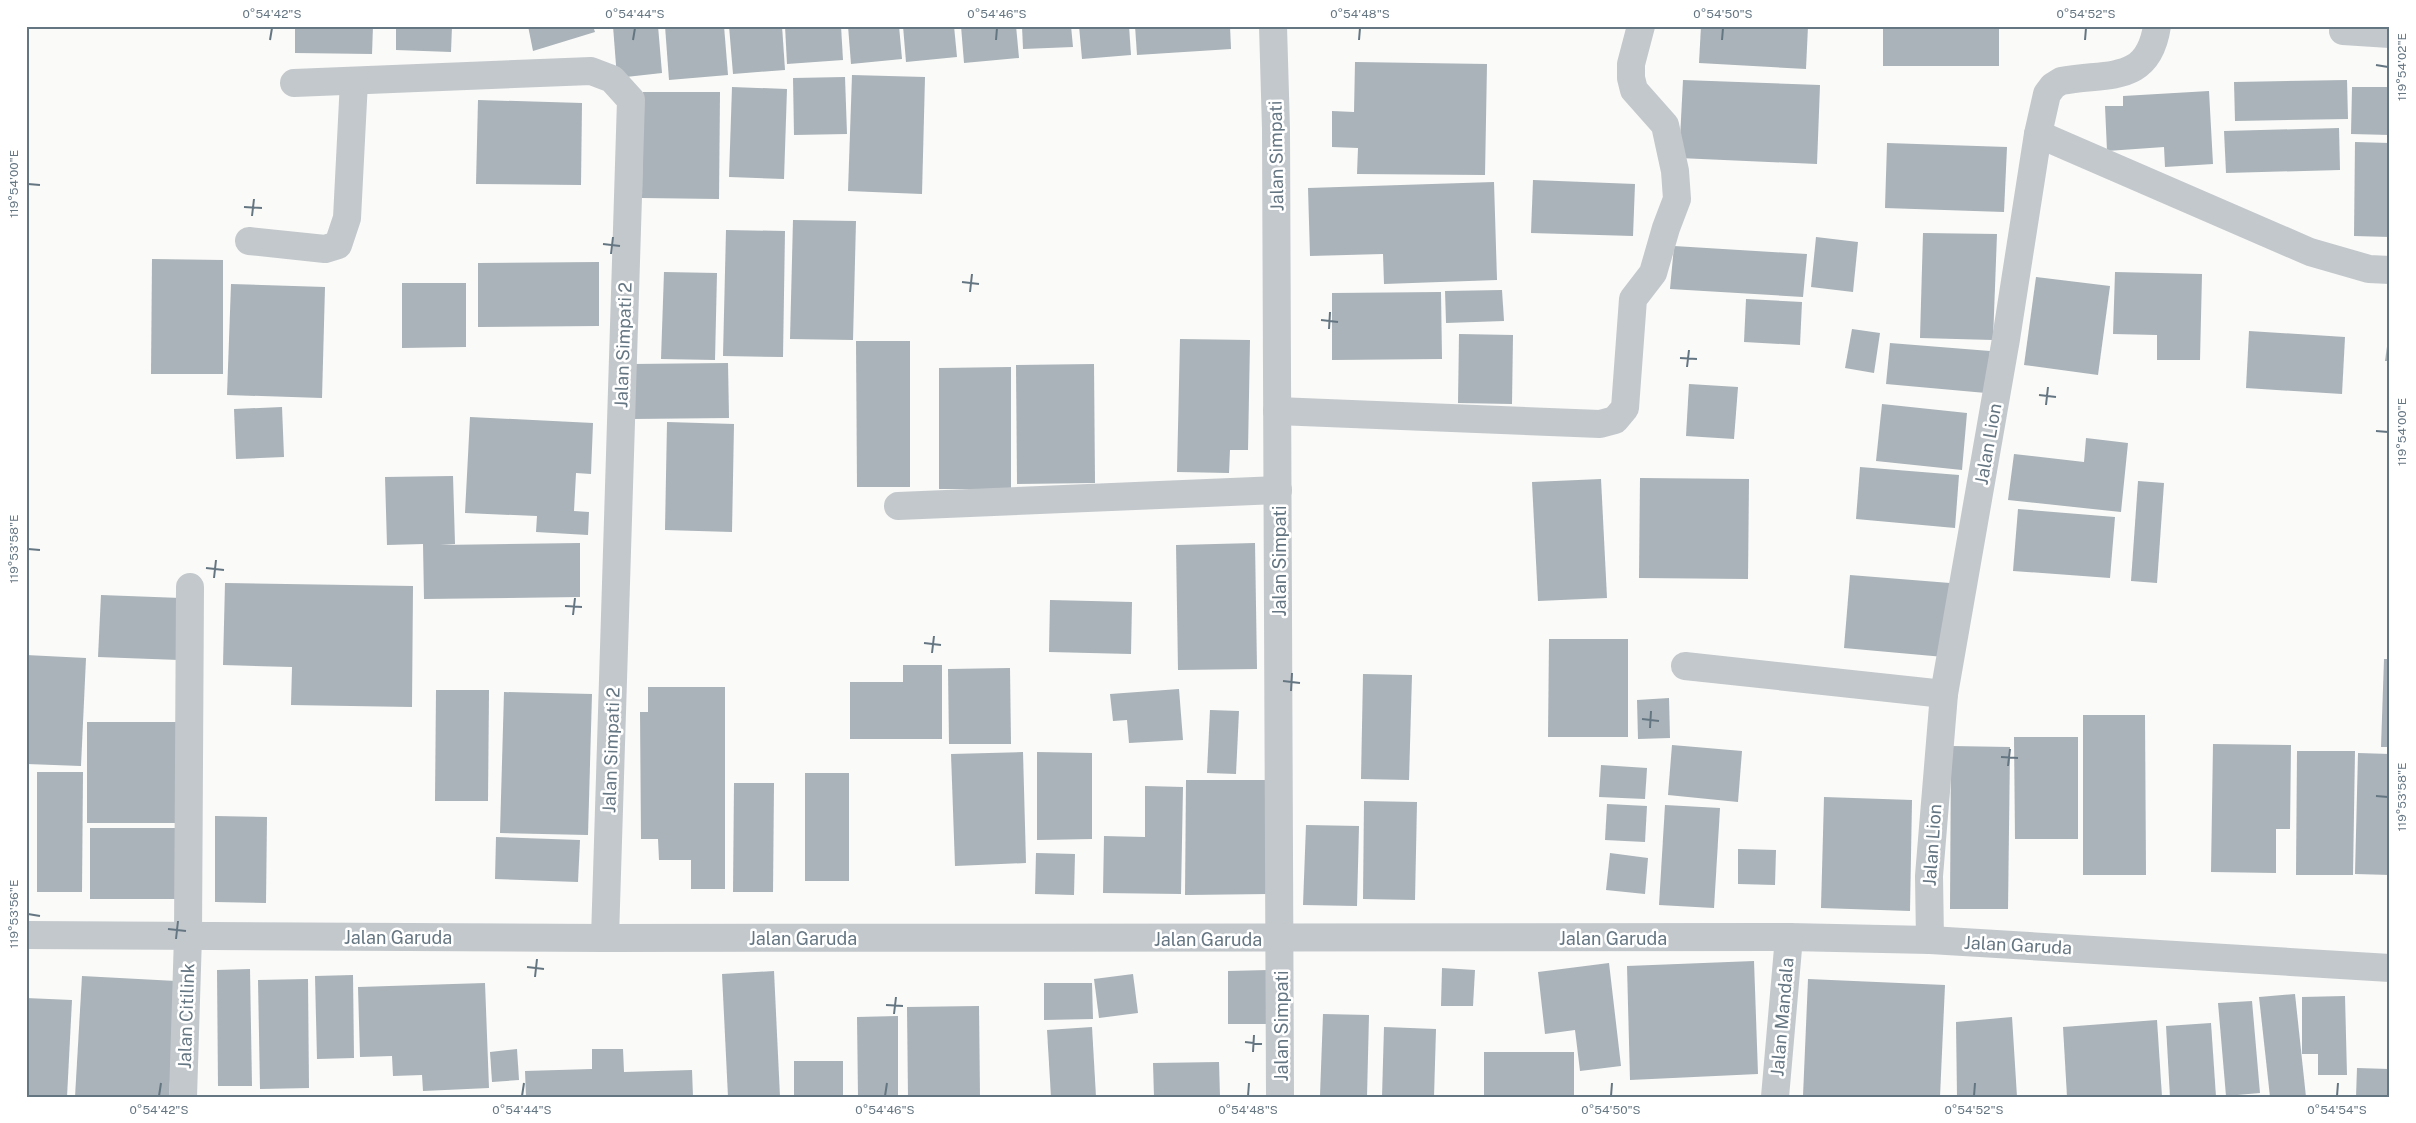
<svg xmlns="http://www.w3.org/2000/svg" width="2416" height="1123" font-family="'Public Sans',sans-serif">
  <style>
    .building { fill: #aab3b9 }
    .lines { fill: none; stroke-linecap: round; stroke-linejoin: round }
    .minor { stroke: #c3c8cc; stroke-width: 28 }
    .ticks { fill: none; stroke: #657683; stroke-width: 2 }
    .labels { text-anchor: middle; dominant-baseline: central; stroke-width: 5; stroke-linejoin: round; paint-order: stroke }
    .street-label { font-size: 18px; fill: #657683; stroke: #fff }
    .neatline { fill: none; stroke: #657683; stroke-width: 2 }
    .ticks-label { font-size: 12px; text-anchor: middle; fill: #657683 }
  </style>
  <rect width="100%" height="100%" fill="#fafaf8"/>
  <g class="building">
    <polygon points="295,26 373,26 372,54 295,53"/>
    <polygon points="396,26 452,26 451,52 396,50"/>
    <polygon points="528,26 593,26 595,32 533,51"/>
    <polygon points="613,26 658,26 662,73 617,78"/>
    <polygon points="665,26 724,26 728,75 669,80"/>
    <polygon points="729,26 782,26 785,70 733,74"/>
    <polygon points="785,26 841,26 843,60 787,64"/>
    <polygon points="848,26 899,26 902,59 851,64"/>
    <polygon points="903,26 954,26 957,57 906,62"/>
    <polygon points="961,26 1016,26 1019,58 964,63"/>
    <polygon points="1022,26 1071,26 1073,47 1023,49"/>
    <polygon points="1079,26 1129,26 1131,55 1082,59"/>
    <polygon points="1135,26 1230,26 1231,49 1137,55"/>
    <polygon points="1701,26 1808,26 1806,69 1699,63"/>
    <rect x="1883" y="26" width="116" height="40"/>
    <polygon points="1355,62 1487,64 1485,175 1357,174 1358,148 1332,147 1332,111 1354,112"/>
    <polygon points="852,75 925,77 922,194 848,191"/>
    <polygon points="845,77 847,134 794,135 793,78"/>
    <polygon points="1683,80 1820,85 1817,164 1679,158"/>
    <polygon points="2347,80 2348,119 2235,121 2234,82"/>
    <polygon points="732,87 787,89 784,179 729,177"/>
    <polygon points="2352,87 2390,87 2390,135 2351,134"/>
    <polygon points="2209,91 2213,164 2165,167 2164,147 2107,151 2105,106 2123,106 2123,96"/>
    <polygon points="643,92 720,92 719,199 642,198"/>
    <polygon points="478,100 582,103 581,185 476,184"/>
    <polygon points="2339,128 2340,170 2226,173 2224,131"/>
    <polygon points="2355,142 2390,143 2390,237 2354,236"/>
    <polygon points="1887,143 2007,147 2004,212 1885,208"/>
    <polygon points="1533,180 1635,184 1633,236 1531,233"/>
    <polygon points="1494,182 1497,280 1384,284 1383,254 1310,256 1308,188"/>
    <polygon points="793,220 856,221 853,340 790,339"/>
    <polygon points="726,230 785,231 783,357 723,356"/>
    <polygon points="1923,233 1997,234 1993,340 1920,338"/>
    <polygon points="1816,237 1858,242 1853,292 1811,287"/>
    <polygon points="1674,246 1807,254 1803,297 1670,289"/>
    <polygon points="152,259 223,260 223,374 151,374"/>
    <polygon points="599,262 599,326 478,327 478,263"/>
    <polygon points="664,272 717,273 715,360 661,359"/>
    <polygon points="2115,272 2202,274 2200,360 2157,360 2157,335 2113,334"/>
    <polygon points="2036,277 2110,286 2098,375 2024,365"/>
    <polygon points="402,283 466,283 466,347 402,348"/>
    <polygon points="231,284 325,287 322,398 227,395"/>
    <polygon points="1502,290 1504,321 1446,323 1445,291"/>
    <polygon points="1441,292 1442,359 1332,360 1332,293"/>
    <polygon points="1746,299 1802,302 1800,345 1744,342"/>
    <polygon points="1852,329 1880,333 1874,373 1845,368"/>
    <polygon points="2249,331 2345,337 2342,394 2246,388"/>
    <polygon points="2389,332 2390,332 2390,361 2385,361"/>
    <polygon points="1459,334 1513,335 1512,404 1458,403"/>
    <polygon points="1180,339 1250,340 1248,450 1230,450 1229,473 1177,472"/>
    <polygon points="856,341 910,341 910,487 857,487"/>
    <polygon points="1890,343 1990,351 1986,393 1886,384"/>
    <polygon points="728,363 729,418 632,419 632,364"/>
    <polygon points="1094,364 1095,483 1017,484 1016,365"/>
    <polygon points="1011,367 1011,489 939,489 939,368"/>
    <polygon points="1689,384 1738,387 1734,439 1686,436"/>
    <polygon points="1882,404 1967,413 1962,470 1876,461"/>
    <polygon points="282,407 284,457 236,459 234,409"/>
    <polygon points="470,417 593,423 591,474 576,473 574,511 589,512 588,535 536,532 537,516 465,513"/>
    <polygon points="667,422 734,424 732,532 665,530"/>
    <polygon points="2086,438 2128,443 2121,512 2008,500 2014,454 2084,462"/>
    <polygon points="1860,467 1959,475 1955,528 1856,519"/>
    <polygon points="453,476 455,544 440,545 580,543 580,597 424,599 423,544 387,545 385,477"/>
    <polygon points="1640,478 1749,479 1748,579 1639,578"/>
    <polygon points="1601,479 1607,598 1538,601 1532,482"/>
    <polygon points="2138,481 2164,483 2157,583 2131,581"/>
    <polygon points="2018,509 2115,517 2110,578 2013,571"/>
    <polygon points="1255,543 1257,669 1178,670 1176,545"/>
    <polygon points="1850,575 1950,583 1944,657 1844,648"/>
    <polygon points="225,583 413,586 412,707 291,705 292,667 223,665"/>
    <polygon points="101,595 181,598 179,660 98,657"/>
    <polygon points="1050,600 1132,602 1131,654 1049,652"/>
    <polygon points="1549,639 1628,639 1628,737 1548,737"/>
    <polygon points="26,655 86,658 81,766 27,764"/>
    <polygon points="2384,659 2390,659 2390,747 2381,747"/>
    <polygon points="903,665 942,665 942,739 850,739 850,682 903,682"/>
    <polygon points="1010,668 1011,744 949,744 948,669"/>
    <polygon points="1363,674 1412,675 1409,780 1361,779"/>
    <polygon points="648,687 725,687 725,889 691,889 691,860 659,860 658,839 641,839 640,712 648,712"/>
    <polygon points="1179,689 1183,740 1129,743 1127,720 1113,721 1110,694"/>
    <polygon points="436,690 489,690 488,801 435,801"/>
    <polygon points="504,692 592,694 588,835 500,833"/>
    <polygon points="1669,698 1670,738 1638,739 1637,700"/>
    <polygon points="1210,710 1239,711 1236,774 1207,773"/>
    <polygon points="2083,715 2145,715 2146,875 2083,875"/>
    <polygon points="87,722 181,722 180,823 87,823"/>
    <polygon points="2014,737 2078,737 2078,839 2015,839"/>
    <polygon points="2213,744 2291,745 2290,829 2276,829 2276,873 2211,872"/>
    <polygon points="1672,745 1742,751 1738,802 1668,795"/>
    <polygon points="1951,746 2010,747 2008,909 1950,909"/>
    <polygon points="2297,751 2355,751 2353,875 2296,875"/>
    <polygon points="1023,752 1026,863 955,866 951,754"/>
    <polygon points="1037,752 1092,753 1092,839 1037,840"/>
    <polygon points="2358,753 2390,754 2390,875 2355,874"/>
    <polygon points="1601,765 1647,768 1645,799 1599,797"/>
    <polygon points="37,772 83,772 82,892 37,892"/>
    <rect x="805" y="773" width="44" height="108"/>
    <polygon points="1186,780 1269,780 1269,894 1185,895"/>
    <polygon points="734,783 774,783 773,892 733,892"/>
    <polygon points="1145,786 1183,787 1181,894 1103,893 1104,836 1145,837"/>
    <polygon points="1824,797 1912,800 1910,911 1821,908"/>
    <polygon points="1364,801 1417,802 1415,900 1363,899"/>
    <polygon points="1607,804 1647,806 1645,842 1605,840"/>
    <polygon points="1665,805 1720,808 1714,908 1659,905"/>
    <polygon points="215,816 267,817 266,903 215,902"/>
    <polygon points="1306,825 1359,826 1357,906 1303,905"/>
    <rect x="90" y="828" width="90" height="71"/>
    <polygon points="496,837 580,840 578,882 495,879"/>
    <polygon points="1738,849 1776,850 1775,885 1738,884"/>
    <polygon points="1036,853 1075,854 1074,895 1035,894"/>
    <polygon points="1610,853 1648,858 1645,894 1606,890"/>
    <polygon points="1754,961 1758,1074 1630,1080 1627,966"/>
    <polygon points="1609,963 1621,1066 1580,1071 1575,1030 1545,1034 1538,972"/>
    <polygon points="1442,968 1475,970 1473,1006 1441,1006"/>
    <polygon points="250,969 252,1086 218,1086 217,970"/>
    <polygon points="1268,970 1268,1024 1228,1024 1228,971"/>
    <polygon points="774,971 780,1097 728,1097 722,974"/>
    <polygon points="1133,974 1138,1013 1099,1018 1094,979"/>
    <polygon points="353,975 354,1058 317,1059 315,976"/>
    <polygon points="82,976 176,981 169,1097 75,1097"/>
    <polygon points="308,979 309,1088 260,1089 258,980"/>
    <polygon points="1808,979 1945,985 1940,1097 1803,1096"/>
    <polygon points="485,983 489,1088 423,1091 422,1075 393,1076 392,1056 360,1057 358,987"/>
    <polygon points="1044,983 1092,983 1093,1019 1044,1020"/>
    <polygon points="2295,994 2306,1097 2270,1097 2259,997"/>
    <polygon points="2345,996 2347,1075 2318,1075 2318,1054 2302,1054 2302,997"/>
    <polygon points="26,998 72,1000 67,1097 26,1096"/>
    <polygon points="2252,1001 2260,1093 2226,1096 2218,1003"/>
    <polygon points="979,1006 980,1097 908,1097 907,1007"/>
    <polygon points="1323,1014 1369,1015 1367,1097 1320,1096"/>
    <polygon points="898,1016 898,1097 858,1097 857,1017"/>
    <polygon points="2012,1017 2017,1097 1957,1097 1956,1022"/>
    <polygon points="2157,1020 2162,1097 2067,1097 2063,1027"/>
    <polygon points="2211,1023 2216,1097 2170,1097 2166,1026"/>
    <polygon points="1092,1027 1096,1097 1051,1097 1047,1030"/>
    <polygon points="1384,1027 1436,1029 1434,1097 1382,1097"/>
    <polygon points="517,1049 519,1080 492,1082 490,1052"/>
    <polygon points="592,1049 623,1049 624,1072 692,1070 693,1097 526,1097 525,1071 592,1069"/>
    <rect x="1484" y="1052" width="90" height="45"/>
    <rect x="794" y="1061" width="49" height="36"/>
    <polygon points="1219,1062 1220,1097 1154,1097 1153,1063"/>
    <polygon points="2357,1068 2389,1069 2388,1097 2356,1097"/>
  </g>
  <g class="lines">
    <g class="minor">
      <polyline points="1273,26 1276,129 1280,1097"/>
      <polyline points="2343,31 2390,34"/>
      <polyline points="294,83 591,71 612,79 631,100 605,938"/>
      <polyline points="2038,134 2310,252 2369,269 2390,270"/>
      <polyline points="249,241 325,249 338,245 347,218 354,81"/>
      <polyline points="1277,411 1600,424 1615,420 1625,408 1633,299 1653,273 1666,228 1677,199 1675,171 1665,125 1634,90 1631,78 1631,64 1641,26"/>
      <polyline points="898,506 1278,490"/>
      <polyline points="1685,666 1944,694"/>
      <polyline points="26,935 605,938 1789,937 1930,940 2390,968"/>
      <path d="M1930,940L1929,876L1944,694L2006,339L2038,134L2047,94L2053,86L2061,81C2108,72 2148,85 2157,26"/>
      <polyline points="183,1097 188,936 190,587"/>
      <polyline points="1775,1097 1789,937"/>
    </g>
  </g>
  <path class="ticks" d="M270,40L272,28M633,40L635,28M996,40L997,28M1359,40L1360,28M1722,40L1723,28M2085,40L2086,28M2376,65L2388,67M28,184L40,185M244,207L262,208M252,216L254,199M603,244L620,246M611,254L613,237M962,282L979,284M970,292L972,274M1321,320L1338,322M1329,329L1330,312M1680,358L1697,359M1687,367L1689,350M2039,395L2056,397M2046,405L2048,387M2376,431L2388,432M28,549L40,550M206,568L224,570M214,578L216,560M565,606L582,607M573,615L575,598M924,643L941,645M932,653L934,636M1283,681L1300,683M1291,691L1292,673M1642,719L1659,721M1650,728L1651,711M2001,757L2018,758M2008,766L2010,749M2376,796L2388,797M28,914L40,916M168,929L186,931M176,939L178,921M527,967L544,969M535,977L537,959M886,1005L903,1006M894,1014L896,997M1245,1042L1262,1044M1253,1052L1254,1035M159,1096L161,1083M522,1096L524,1083M885,1096L887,1083M1248,1096L1249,1083M1611,1096L1612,1083M1974,1096L1975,1083M2337,1096L2338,1083"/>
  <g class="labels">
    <g class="street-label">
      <text transform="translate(1276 156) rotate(-91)">Jalan Simpati</text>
      <text transform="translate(623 345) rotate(-88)">Jalan Simpati 2</text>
      <text transform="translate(1988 444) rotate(-80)">Jalan Lion</text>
      <text transform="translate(1279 561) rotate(-90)">Jalan Simpati</text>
      <text transform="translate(611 750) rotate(-88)">Jalan Simpati 2</text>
      <text transform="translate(1932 845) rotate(-86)">Jalan Lion</text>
      <text x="398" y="937">Jalan Garuda</text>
      <text x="803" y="938">Jalan Garuda</text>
      <text x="1613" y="938">Jalan Garuda</text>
      <text x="1208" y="939">Jalan Garuda</text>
      <text transform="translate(2018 945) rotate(3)">Jalan Garuda</text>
      <text transform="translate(186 1016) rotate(-88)">Jalan Citilink</text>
      <text transform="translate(1782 1017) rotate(-85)">Jalan Mandala</text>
      <text transform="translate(1281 1026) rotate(-90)">Jalan Simpati</text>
    </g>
  </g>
  <rect width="2416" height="1123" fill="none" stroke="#ffffff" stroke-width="55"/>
  <rect x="28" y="28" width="2360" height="1068" class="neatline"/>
  <g class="ticks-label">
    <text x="272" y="18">0°54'42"S</text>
    <text x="635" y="18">0°54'44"S</text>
    <text x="997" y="18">0°54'46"S</text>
    <text x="1360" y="18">0°54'48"S</text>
    <text x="1723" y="18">0°54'50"S</text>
    <text x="2086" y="18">0°54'52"S</text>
    <text transform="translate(2402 67) rotate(-90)" y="4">119°54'02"E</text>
    <text transform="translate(14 184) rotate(-90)" y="4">119°54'00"E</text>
    <text transform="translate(2402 432) rotate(-90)" y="4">119°54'00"E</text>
    <text transform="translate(14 549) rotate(-90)" y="4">119°53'58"E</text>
    <text transform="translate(2402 797) rotate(-90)" y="4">119°53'58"E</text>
    <text transform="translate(14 914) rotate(-90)" y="4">119°53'56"E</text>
    <text x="159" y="1114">0°54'42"S</text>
    <text x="522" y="1114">0°54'44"S</text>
    <text x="885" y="1114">0°54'46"S</text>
    <text x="1248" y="1114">0°54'48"S</text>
    <text x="1611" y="1114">0°54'50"S</text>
    <text x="1974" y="1114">0°54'52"S</text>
    <text x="2337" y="1114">0°54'54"S</text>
  </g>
</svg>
